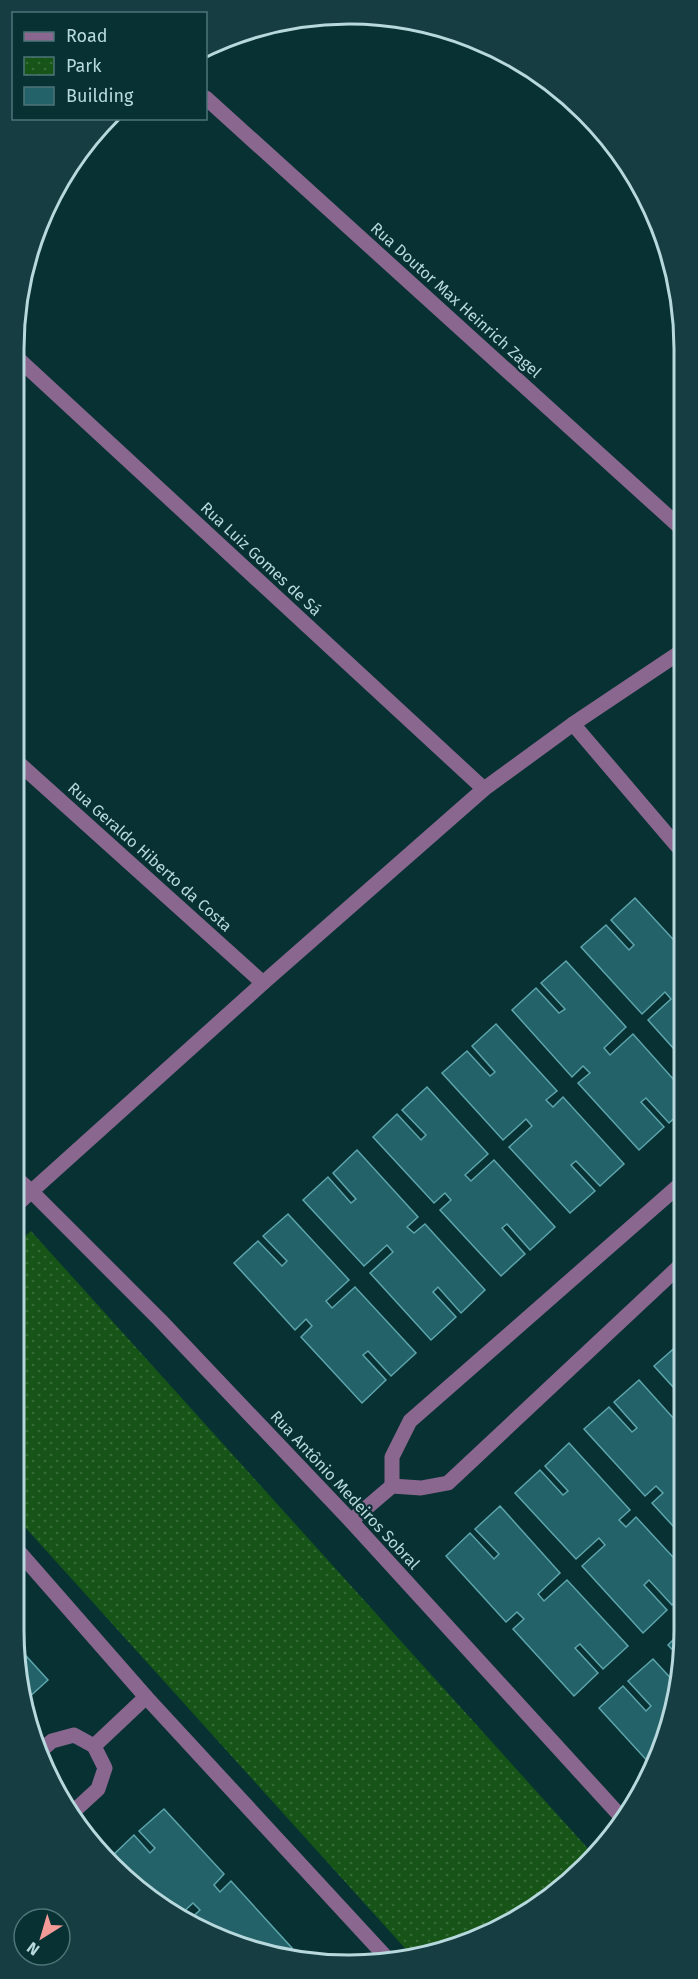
<svg xmlns="http://www.w3.org/2000/svg" width="698" height="1979" font-family="'Fira Sans',sans-serif">
  <style>
    .park { fill: url(#park-dots) }
    .building { fill: #236268; stroke: #5da5ac; stroke-width: 1.5 }
    .lines { fill: none; stroke-linecap: round; stroke-linejoin: round }
    .minor { stroke: #8a678e; stroke-width: 15 }
    .labels { text-anchor: middle; dominant-baseline: central; stroke-width: 4.5; stroke-linejoin: round; paint-order: stroke }
    .street-label { font-size: 16px; fill: #b7d9dd; stroke: #083134 }
    .rim { fill: none; stroke: #b7d9dd; stroke-width: 3 }
  </style>
  <defs>
    <pattern id="park-dots" width="8" height="8" patternUnits="userSpaceOnUse" patternTransform="scale(1.5)"><rect width="8" height="8" fill="#165417"/><path d="M2 2h.1M6 6h.1" fill="none" stroke="#366c38" stroke-width="1.8" stroke-linecap="round"/></pattern>
  </defs>
  <rect width="100%" height="100%" fill="#083134"/>
  <polygon class="park" points="31,1231 592,1853 536,1909 436,1954 412,1956 14,1515 14,1246"/>
  <g class="building">
    <polygon points="635,898 683,950 683,1059 648,1020 671,999 665,992 642,1014 581,947 606,925 629,950 634,945 611,920"/>
    <polygon points="566,961 626,1027 604,1048 610,1055 633,1034 683,1090 683,1110 669,1123 646,1098 641,1102 664,1127 639,1150 578,1083 590,1073 583,1066 572,1077 512,1010 536,988 559,1013 565,1009 541,983"/>
    <polygon points="496,1024 557,1091 546,1100 553,1107 563,1097 624,1164 600,1186 576,1161 571,1165 595,1191 570,1213 509,1147 532,1126 526,1119 503,1140 442,1073 467,1051 490,1076 495,1072 472,1046"/>
    <polygon points="427,1087 488,1154 465,1175 471,1181 494,1160 555,1227 530,1250 507,1224 502,1228 525,1254 501,1276 440,1210 451,1200 445,1193 434,1203 373,1137 397,1114 421,1140 426,1135 402,1110"/>
    <polygon points="357,1150 418,1217 407,1227 414,1233 425,1224 485,1290 461,1313 438,1287 433,1292 456,1317 431,1340 370,1273 393,1252 387,1245 364,1266 303,1200 328,1177 351,1203 356,1199 333,1173"/>
    <polygon points="288,1214 349,1280 326,1301 332,1308 355,1287 416,1353 391,1376 368,1351 363,1355 386,1380 362,1403 301,1337 312,1326 306,1319 295,1330 234,1263 258,1241 282,1266 287,1261 263,1236"/>
    <polygon points="679,1344 684,1349 684,1399 654,1366"/>
    <polygon points="639,1380 684,1430 684,1461 677,1467 683,1474 684,1473 684,1538 652,1503 663,1493 656,1486 645,1496 584,1429 609,1407 632,1432 637,1428 614,1402"/>
    <polygon points="569,1443 630,1510 619,1520 626,1527 636,1517 684,1569 684,1594 672,1605 649,1580 644,1585 667,1610 643,1633 582,1566 605,1545 599,1538 576,1559 515,1493 540,1470 563,1495 568,1491 545,1466"/>
    <polygon points="500,1506 560,1573 538,1594 544,1601 567,1580 628,1646 603,1669 580,1644 575,1648 598,1673 574,1696 513,1629 524,1619 517,1612 506,1622 446,1556 470,1533 494,1559 499,1554 475,1529"/>
    <polygon points="684,1629 684,1630 681,1659 668,1645"/>
    <polygon points="17,1646 48,1680 27,1699"/>
    <polygon points="653,1659 677,1685 673,1717 651,1765 599,1708 623,1686 646,1711 651,1706 628,1681"/>
    <polygon points="164,1809 224,1874 214,1885 220,1892 231,1881 292,1948 283,1956 200,1931 188,1921 200,1910 193,1903 180,1915 121,1870 110,1858 134,1835 150,1853 155,1848 139,1831"/>
  </g>
  <g class="lines">
    <g class="minor">
      <polyline points="206,98 682,529"/>
      <polyline points="13,354 484,789"/>
      <polyline points="573,724 683,853"/>
      <polyline points="13,758 263,983"/>
      <polyline points="13,1175 32,1192 160,1320 351,1521 624,1820"/>
      <polyline points="13,1208 263,983 484,789 573,724 682,651"/>
      <polyline points="392,1486 392,1457 410,1421 684,1181"/>
      <polyline points="351,1521 392,1486 421,1488 448,1483 684,1262"/>
      <polyline points="13,1545 146,1697 386,1957"/>
      <polyline points="94,1746 146,1697"/>
      <polyline points="38,1753 52,1741 74,1735 94,1746 105,1768 98,1789 73,1812"/>
    </g>
  </g>
  <g class="labels">
    <g class="street-label">
      <text transform="translate(456 300) rotate(42)">Rua Doutor Max Heinrich Zagel</text>
      <text transform="translate(261 559) rotate(43)">Rua Luiz Gomes de Sá</text>
      <text transform="translate(150 857) rotate(42)">Rua Geraldo Hiberto da Costa</text>
      <text transform="translate(345 1490) rotate(47)">Rua Antônio Medeiros Sobral</text>
    </g>
  </g>
  <path d="M0 0H698V1979H0ZM349 24H349A325 325 0 0 1 674 349V1630A325 325 0 0 1 349 1955H349A325 325 0 0 1 24 1630V349A325 325 0 0 1 349 24Z" fill="#163e42" fill-rule="evenodd"/>
  <path class="rim" d="M349 24H349A325 325 0 0 1 674 349V1630A325 325 0 0 1 349 1955H349A325 325 0 0 1 24 1630V349A325 325 0 0 1 349 24Z"/>
  <rect x="12" y="12" width="195" height="108" fill="#083134" stroke="#4e7478" stroke-width="1.5"/>
  <rect x="24" y="32" width="30" height="9" fill="#8a678e" stroke="#4e7478" stroke-width="1.5"/>
  <text x="66" y="42" font-size="18" fill="#b7d9dd">Road</text>
  <rect x="24" y="57" width="30" height="18" fill="url(#park-dots)" stroke="#4e7478" stroke-width="1.5"/>
  <text x="66" y="72" font-size="18" fill="#b7d9dd">Park</text>
  <rect x="24" y="87" width="30" height="18" fill="#236268" stroke="#4e7478" stroke-width="1.5"/>
  <text x="66" y="102" font-size="18" fill="#b7d9dd">Building</text>
  <g transform="translate(42 1937) rotate(217)"><circle r="28" fill="#083134" stroke="#4e7478" stroke-width="1.5"/>
  <path d="M0-4.5L10 22L0 15L-10 22Z" fill="#f59b97"/>
  <text y="-9" font-size="16" font-weight="bold" text-anchor="middle" fill="#b7d9dd">N</text>
  </g>
</svg>
